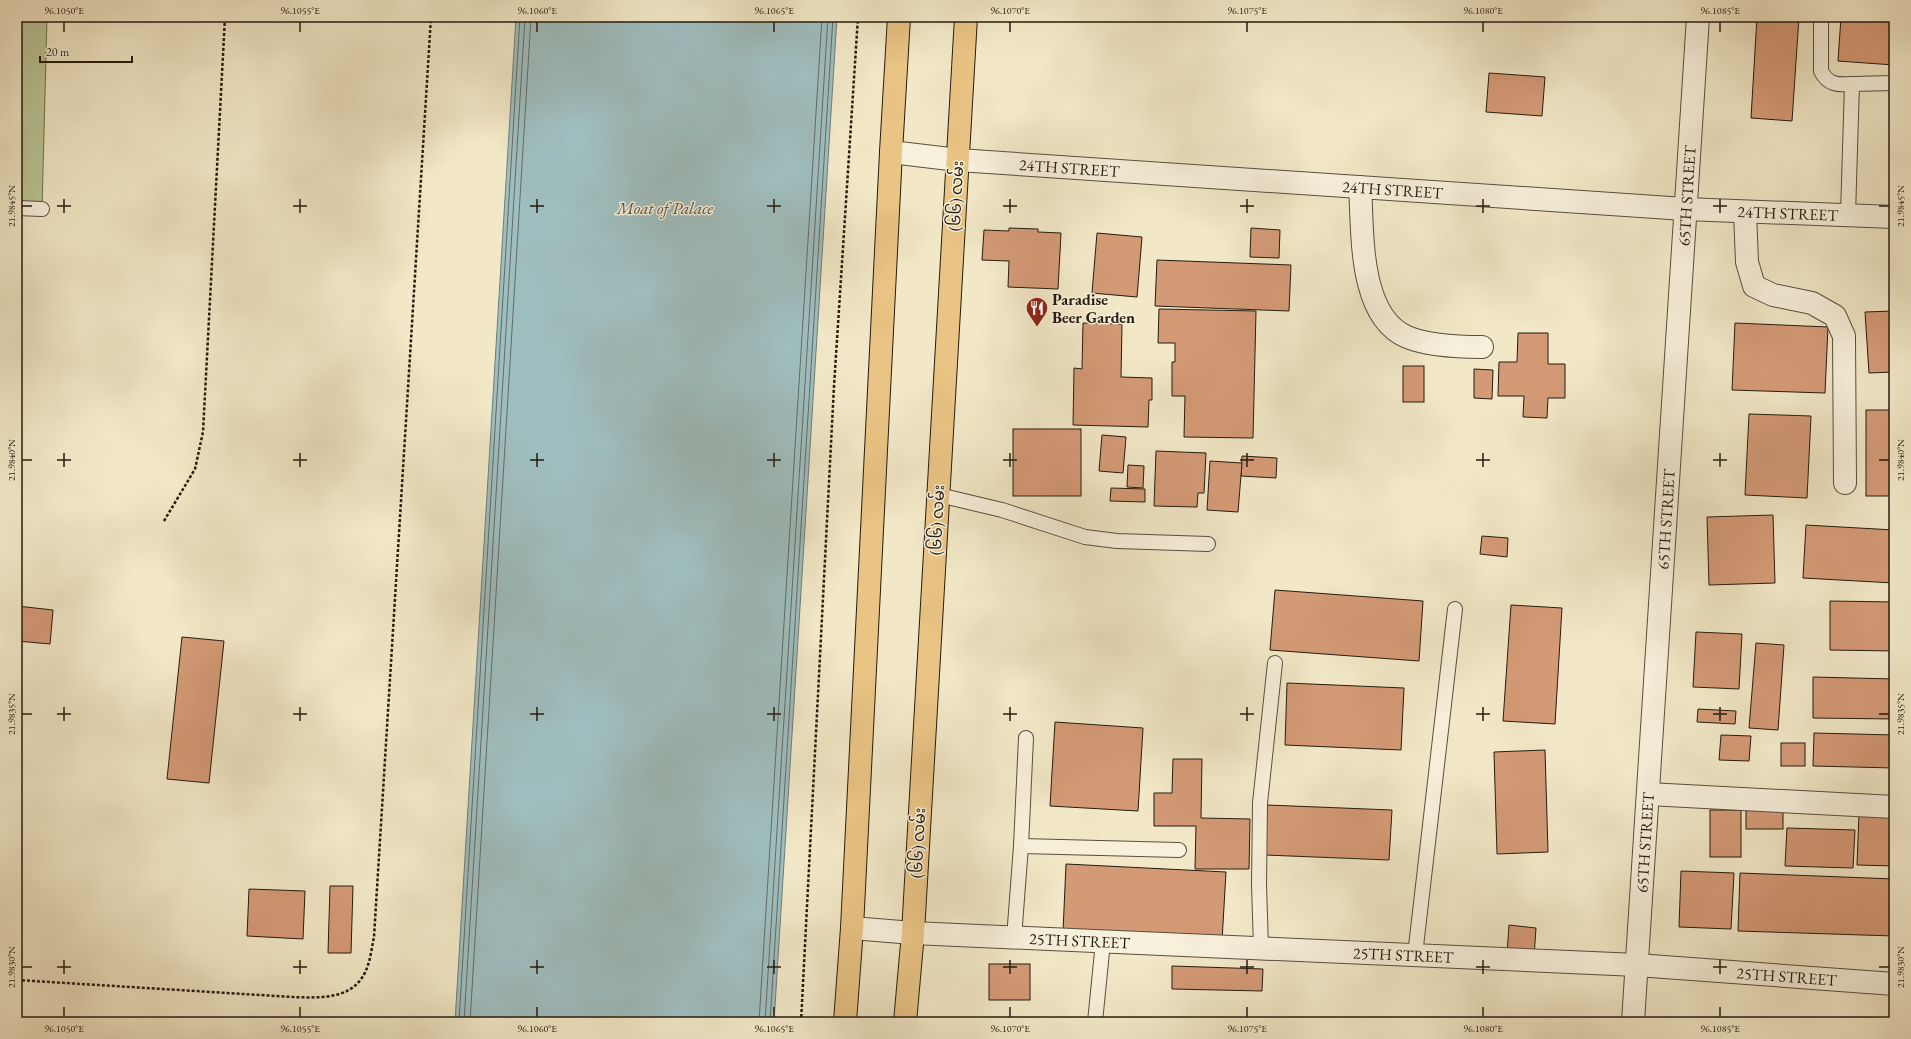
<svg xmlns="http://www.w3.org/2000/svg" width="1911" height="1039" font-family="'EB Garamond','Noto Sans Myanmar',serif">
  <style>
    .green { fill: #bac696; stroke: #6f7053 }
    .water { fill: #9fbebf; stroke: #6e7d79 }
    .lines { fill: none; stroke-linecap: round; stroke-linejoin: round }
    .shore { stroke: #626c68; stroke-width: 1 }
    .building { fill: #d49a76; stroke: #241b10 }
    .lane-casing { stroke: #584e3e; stroke-width: 16 }
    .street-casing { stroke: #584e3e; stroke-width: 24 }
    .primary-casing { stroke: #241b10; stroke-width: 24 }
    .path { stroke: #241b10; stroke-width: 2.5; stroke-dasharray: 3 2; stroke-linecap: butt }
    .lane { stroke: #f7f0db; stroke-width: 14 }
    .street { stroke: #f7f0db; stroke-width: 22 }
    .primary { stroke: #e9c484; stroke-width: 22 }
    .ticks { fill: none; stroke: #241b10; stroke-width: 1.5 }
    .labels { text-anchor: middle; dominant-baseline: central; stroke-width: 3; stroke-linejoin: round; paint-order: stroke }
    .street-label { font-size: 16px; fill: #241b10; stroke: #f7f0db }
    .poi-label { font-size: 16px; font-weight: bold; fill: #241b10; stroke: #f7f0db; text-anchor: start }
    .water-label { font-size: 17px; font-style: italic; fill: #4f544d; stroke: #f7f0db }
    .neatline { fill: none; stroke: #241b10; stroke-width: 1.5 }
    .ticks-label { font-size: 10px; text-anchor: middle; fill: #241b10 }
  </style>
  <rect width="100%" height="100%" fill="#f2e8c7"/>
  <filter id="stains"><feTurbulence type="fractalNoise" baseFrequency=".005" numOctaves="4"/><feColorMatrix values="0 0 0 0 .2 0 0 0 0 .09 0 0 0 0 .02 0 0 0 .5 -.17"/></filter>
  <radialGradient id="worn" r=".72"><stop offset=".6" stop-color="#630" stop-opacity="0"/><stop offset="1" stop-color="#630" stop-opacity=".3"/></radialGradient>
  <polygon class="green" points="17,17 47,17 42,209 17,208"/>
  <polygon class="water" points="516,17 837,17 774,1022 455,1022"/>
  <g class="lines">
    <g class="shore">
      <polyline points="459,1022 520,17"/>
      <polyline points="464,1022 525,17"/>
      <polyline points="470,1022 531,17"/>
      <polyline points="759,1022 822,17"/>
      <polyline points="765,1022 828,17"/>
      <polyline points="770,1022 833,17"/>
    </g>
  </g>
  <g class="building">
    <polygon points="1501,17 1554,17 1554,21"/>
    <polygon points="1757,17 1799,17 1792,121 1751,118"/>
    <polygon points="1841,17 1894,17 1894,65 1838,61"/>
    <polygon points="1489,73 1545,77 1542,116 1486,112"/>
    <polygon points="1009,228 1038,229 1038,232 1061,233 1058,289 1008,287 1009,261 982,260 984,230 1009,231"/>
    <polygon points="1251,228 1280,230 1279,258 1250,257"/>
    <polygon points="1097,233 1142,237 1137,297 1092,293"/>
    <polygon points="1157,260 1291,265 1289,311 1155,306"/>
    <polygon points="1159,309 1256,311 1253,438 1184,437 1185,396 1172,396 1172,362 1175,362 1175,343 1158,343"/>
    <polygon points="1894,311 1894,372 1869,373 1865,312"/>
    <polygon points="1083,323 1122,324 1121,377 1152,378 1152,400 1149,400 1148,427 1073,425 1074,368 1082,369"/>
    <polygon points="1735,323 1828,327 1825,393 1732,390"/>
    <polygon points="1518,333 1548,333 1548,364 1565,364 1565,398 1548,398 1547,418 1523,417 1524,396 1498,396 1499,362 1517,362"/>
    <rect x="1403" y="366" width="21" height="36"/>
    <polygon points="1474,369 1493,370 1492,399 1474,398"/>
    <rect x="1866" y="410" width="28" height="86"/>
    <polygon points="1749,414 1811,416 1807,498 1745,495"/>
    <rect x="1013" y="429" width="68" height="67"/>
    <polygon points="1102,435 1126,437 1123,473 1099,471"/>
    <polygon points="1156,451 1206,453 1204,493 1198,493 1197,507 1154,506"/>
    <polygon points="1242,456 1277,458 1276,478 1241,476"/>
    <polygon points="1210,461 1242,463 1238,512 1207,510"/>
    <polygon points="1128,465 1144,466 1143,488 1127,487"/>
    <polygon points="1111,488 1145,489 1145,502 1110,501"/>
    <polygon points="1773,515 1775,583 1709,585 1707,517"/>
    <polygon points="1806,525 1894,530 1894,583 1803,578"/>
    <polygon points="1482,536 1508,538 1507,557 1480,554"/>
    <polygon points="1275,590 1423,601 1419,661 1270,650"/>
    <polygon points="1830,601 1894,602 1894,651 1830,650"/>
    <polygon points="1511,605 1562,608 1555,724 1503,721"/>
    <polygon points="17,606 53,610 50,644 17,641"/>
    <polygon points="1696,632 1742,634 1739,689 1693,687"/>
    <polygon points="182,637 224,641 209,783 167,779"/>
    <polygon points="1756,643 1784,645 1778,730 1749,728"/>
    <polygon points="1813,677 1894,679 1894,719 1813,718"/>
    <polygon points="1287,683 1404,688 1401,750 1285,745"/>
    <polygon points="1698,709 1736,711 1735,724 1697,722"/>
    <polygon points="1055,722 1143,728 1138,811 1050,806"/>
    <polygon points="1814,733 1894,735 1894,768 1813,766"/>
    <polygon points="1721,735 1751,736 1749,761 1719,760"/>
    <rect x="1781" y="743" width="24" height="23"/>
    <polygon points="1545,750 1548,852 1497,854 1494,752"/>
    <polygon points="1173,759 1202,759 1201,818 1250,819 1249,869 1195,869 1196,826 1154,826 1154,793 1172,793"/>
    <polygon points="1267,805 1392,810 1389,860 1265,855"/>
    <rect x="1710" y="810" width="31" height="47"/>
    <rect x="1746" y="810" width="37" height="19"/>
    <polygon points="1859,813 1894,815 1894,866 1857,865"/>
    <polygon points="1787,828 1855,830 1853,868 1785,866"/>
    <polygon points="1066,864 1226,872 1222,941 1063,932"/>
    <polygon points="1681,871 1734,873 1731,929 1679,927"/>
    <polygon points="1740,873 1894,879 1894,936 1738,931"/>
    <polygon points="330,886 353,886 351,953 328,953"/>
    <polygon points="249,889 305,891 303,939 247,936"/>
    <polygon points="1509,925 1536,928 1534,957 1507,955"/>
    <rect x="989" y="964" width="41" height="36"/>
    <polygon points="1172,966 1263,969 1262,991 1172,989"/>
  </g>
  <g class="lines">
    <g class="lane-casing">
      <g id="lane">
        <path d="M1821,17V71C1828,85 1838,85 1852,84"/>
        <polyline points="17,208 42,209"/>
        <polyline points="1848,215 1852,84 1894,83"/>
        <polyline points="939,495 1002,510 1085,537 1117,541 1208,544"/>
        <polyline points="1021,846 1179,850"/>
        <polyline points="1014,938 1021,846 1026,738"/>
        <polyline points="1261,948 1259,885 1260,803 1275,663"/>
        <polyline points="1415,955 1455,609"/>
        <polyline points="1095,1022 1103,942"/>
      </g>
    </g>
    <g class="street-casing">
      <g id="street">
        <path id="s1" d="M891,152L958,160L1685,209L1894,217"/>
        <path d="M1360,187C1363,231 1358,316 1407,337C1429,346 1458,347 1482,347"/>
        <polyline points="1745,212 1747,262 1754,286 1773,295 1812,303 1835,316 1844,336 1845,483"/>
        <polyline points="1648,794 1894,807"/>
        <path id="s2" d="M852,928L913,933L1637,965L1894,984"/>
        <path id="s3" d="M1633,1022L1698,17"/>
      </g>
    </g>
    <g class="primary-casing">
      <g id="primary">
        <polyline points="845,1022 852,928 891,152 899,17"/>
        <polyline points="905,1022 913,933 966,17"/>
      </g>
    </g>
    <g class="path">
      <polyline points="164,521 195,469 203,432 225,17"/>
      <path d="M17,980L292,997C323,998 357,1000 368,965C371,956 372,946 374,937L431,17"/>
      <polyline points="801,1022 834,386 858,17"/>
    </g>
    <use href="#lane" class="lane"/>
    <use href="#street" class="street"/>
    <use href="#primary" class="primary"/>
  </g>
  <path class="ticks" d="M64,22V32M300,22V32M537,22V32M774,22V32M1010,22V32M1247,22V32M1483,22V32M1720,22V32M64,199V213M300,199V213M537,199V213M774,199V213M1010,199V213M1247,199V213M1483,199V213M1720,199V213M22,206H32M57,206H71M293,206H307M530,206H544M767,206H781M1003,206H1017M1240,206H1254M1476,206H1490M1713,206H1727M1879,206H1889M64,453V467M300,453V467M537,453V467M774,453V467M1010,453V467M1247,453V467M1483,453V467M1720,453V467M22,460H32M57,460H71M293,460H307M530,460H544M767,460H781M1003,460H1017M1240,460H1254M1476,460H1490M1713,460H1727M1879,460H1889M64,707V721M300,707V721M537,707V721M774,707V721M1010,707V721M1247,707V721M1483,707V721M1720,707V721M22,714H32M57,714H71M293,714H307M530,714H544M767,714H781M1003,714H1017M1240,714H1254M1476,714H1490M1713,714H1727M1879,714H1889M64,960V974M300,960V974M537,960V974M774,960V974M1010,960V974M1247,960V974M1483,960V974M1720,960V974M22,967H32M57,967H71M293,967H307M530,967H544M767,967H781M1003,967H1017M1240,967H1254M1476,967H1490M1713,967H1727M1879,967H1889M64,1007V1017M300,1007V1017M537,1007V1017M774,1007V1017M1010,1007V1017M1247,1007V1017M1483,1007V1017M1720,1007V1017"/>
  <defs>
    <g id="restaurant-pin" transform="scale(1.15)"><path d="M0 17L-7.5 6A9.5 9.5 0 1 1 7.5 6Z" fill="#8f2418" stroke="#f7f0db"/><path d="M-5-6h1v4h1v-4h1v4h1v-4h1v5L-1.5 .5V6h-2V.5L-5-1ZM5-6V6H3V1.5H1.5Q1.5-4 5-6Z" fill="#fff"/></g>
  </defs>
  <g fill-rule="evenodd">
    <use href="#restaurant-pin" x="1037" y="308"/>
  </g>
  <g class="labels">
    <g class="street-label">
      <text stroke="none"><textPath href="#s1" startOffset="179">24TH STREET</textPath></text>
      <text stroke="none"><textPath href="#s1" startOffset="503">24TH STREET</textPath></text>
      <text transform="translate(956 196) rotate(-87)">(၆၆) လမ်း</text>
      <text stroke="none"><textPath href="#s3" startOffset="828">65TH STREET</textPath></text>
      <text stroke="none"><textPath href="#s1" startOffset="899">24TH STREET</textPath></text>
      <text stroke="none"><textPath href="#s3" startOffset="504">65TH STREET</textPath></text>
      <text transform="translate(937 520) rotate(-87)">(၆၆) လမ်း</text>
      <text transform="translate(918 843) rotate(-87)">(၆၆) လမ်း</text>
      <text stroke="none"><textPath href="#s3" startOffset="180">65TH STREET</textPath></text>
      <text stroke="none"><textPath href="#s2" startOffset="228">25TH STREET</textPath></text>
      <text stroke="none"><textPath href="#s2" startOffset="552">25TH STREET</textPath></text>
      <text stroke="none"><textPath href="#s2" startOffset="936">25TH STREET</textPath></text>
    </g>
    <g class="poi-label">
      <text x="1052" y="299">Paradise<tspan x="1052" dy="18">Beer Garden</tspan></text>
    </g>
    <g class="water-label">
      <text x="665" y="208">Moat of Palace</text>
    </g>
  </g>
  <rect width="1911" height="1039" fill="none" stroke="#f2e8c7" stroke-width="44"/>
  <path d="M40 56v6h92v-6" fill="none" stroke="#241b10" stroke-width="2"/>
  <text x="46" y="56" font-size="12" fill="#241b10" stroke="#f7f0db" stroke-width="3" paint-order="stroke">20 m</text>
  <rect x="22" y="22" width="1867" height="995" class="neatline"/>
  <g class="ticks-label">
    <text x="64" y="14">96.1050°E</text>
    <text x="300" y="14">96.1055°E</text>
    <text x="537" y="14">96.1060°E</text>
    <text x="774" y="14">96.1065°E</text>
    <text x="1010" y="14">96.1070°E</text>
    <text x="1247" y="14">96.1075°E</text>
    <text x="1483" y="14">96.1080°E</text>
    <text x="1720" y="14">96.1085°E</text>
    <text transform="translate(11 206) rotate(-90)" y="4">21.9845°N</text>
    <text transform="translate(1900 206) rotate(-90)" y="4">21.9845°N</text>
    <text transform="translate(11 460) rotate(-90)" y="4">21.9840°N</text>
    <text transform="translate(1900 460) rotate(-90)" y="4">21.9840°N</text>
    <text transform="translate(11 714) rotate(-90)" y="4">21.9835°N</text>
    <text transform="translate(1900 714) rotate(-90)" y="4">21.9835°N</text>
    <text transform="translate(11 967) rotate(-90)" y="4">21.9830°N</text>
    <text transform="translate(1900 967) rotate(-90)" y="4">21.9830°N</text>
    <text x="64" y="1032">96.1050°E</text>
    <text x="300" y="1032">96.1055°E</text>
    <text x="537" y="1032">96.1060°E</text>
    <text x="774" y="1032">96.1065°E</text>
    <text x="1010" y="1032">96.1070°E</text>
    <text x="1247" y="1032">96.1075°E</text>
    <text x="1483" y="1032">96.1080°E</text>
    <text x="1720" y="1032">96.1085°E</text>
  </g>
  <rect width="100%" height="100%" filter="url(#stains)"/>
  <rect width="100%" height="100%" fill="url(#worn)"/>
</svg>
